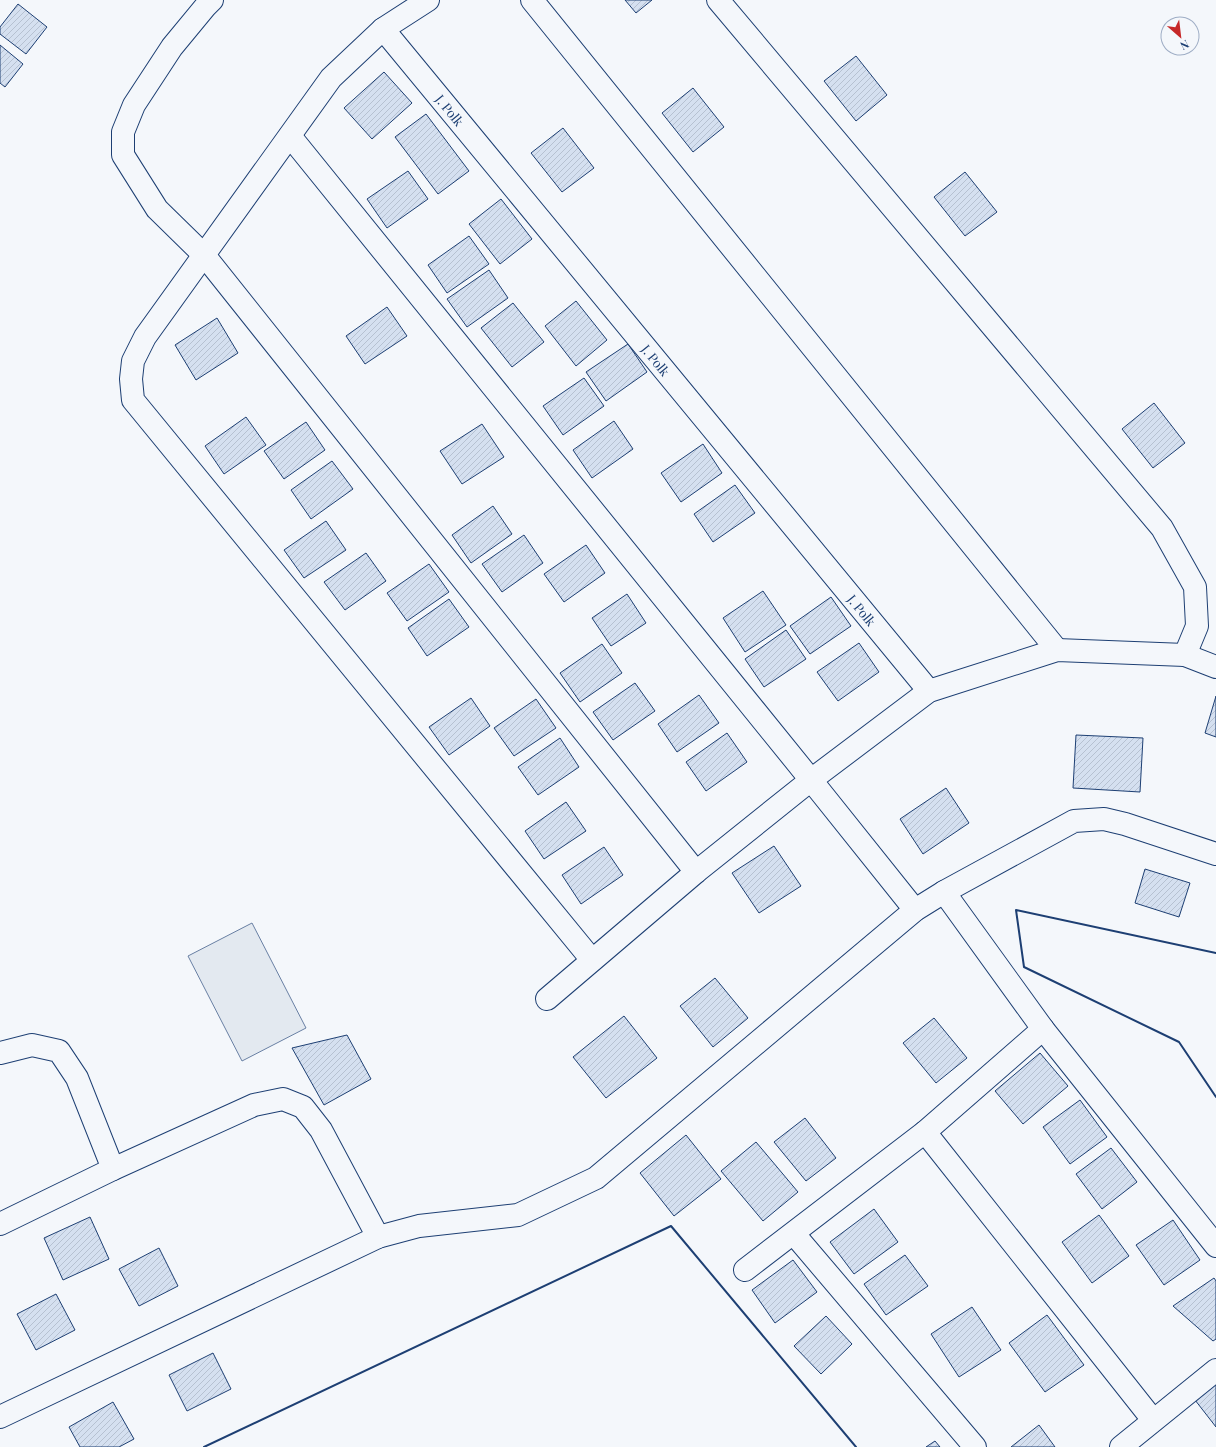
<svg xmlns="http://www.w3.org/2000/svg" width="1216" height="1447" font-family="'Playfair Display',serif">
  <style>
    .garden { fill: #e3e9f0; stroke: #687fa3 }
    .building { fill: url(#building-hatch); stroke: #1d3f73 }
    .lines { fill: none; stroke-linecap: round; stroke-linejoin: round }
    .minor-casing { stroke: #1d3f73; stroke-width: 24 }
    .minor { stroke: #f4f7fb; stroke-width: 22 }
    .wall { stroke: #1d3f73; stroke-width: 2 }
    .labels { text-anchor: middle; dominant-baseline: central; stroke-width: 3; stroke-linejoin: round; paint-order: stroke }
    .street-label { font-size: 13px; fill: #1d3f73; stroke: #f4f7fb }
  </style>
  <defs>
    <pattern id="building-hatch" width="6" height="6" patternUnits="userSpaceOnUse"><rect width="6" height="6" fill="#d5e0f0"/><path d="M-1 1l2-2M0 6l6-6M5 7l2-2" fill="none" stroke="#b6c1d1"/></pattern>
  </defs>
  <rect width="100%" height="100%" fill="#f4f7fb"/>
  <polygon class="garden" points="252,923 306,1028 242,1061 188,956"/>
  <g class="building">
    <polygon points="625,0 652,0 636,13"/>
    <polygon points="18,4 47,27 26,54 0,34 0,27"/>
    <polygon points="0,45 23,64 5,87 0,83"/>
    <polygon points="856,56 887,95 856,121 824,81"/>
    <polygon points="384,72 412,103 372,139 344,108"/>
    <polygon points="693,88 724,127 693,152 662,113"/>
    <polygon points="426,114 469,171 438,194 395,137"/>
    <polygon points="563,128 594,168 562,192 531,153"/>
    <polygon points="408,171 428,199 387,228 367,199"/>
    <polygon points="965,172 997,212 965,236 934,197"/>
    <polygon points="501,199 532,239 500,264 469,224"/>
    <polygon points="469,236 489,264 447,293 428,265"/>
    <polygon points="489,270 508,298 467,327 447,299"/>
    <polygon points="576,301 607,340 576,366 545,326"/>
    <polygon points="513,303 544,342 512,367 481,328"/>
    <polygon points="387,307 407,336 365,364 346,336"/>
    <polygon points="217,318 238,353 196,380 175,345"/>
    <polygon points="628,344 647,372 606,401 586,372"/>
    <polygon points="584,378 604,406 563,435 543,406"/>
    <polygon points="1154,403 1185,443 1153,468 1122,429"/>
    <polygon points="246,417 266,445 224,474 205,446"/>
    <polygon points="614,421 633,449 592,478 573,450"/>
    <polygon points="306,422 325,450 284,479 264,451"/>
    <polygon points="482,424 504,457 462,484 440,451"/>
    <polygon points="703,444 722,473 681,502 661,473"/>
    <polygon points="332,461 353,489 311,519 291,490"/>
    <polygon points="735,485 755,513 713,542 694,514"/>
    <polygon points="493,506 512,534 471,563 452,535"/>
    <polygon points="326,521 346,550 304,578 284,550"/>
    <polygon points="524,535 543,563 502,592 482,564"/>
    <polygon points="586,545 605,573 564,602 544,574"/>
    <polygon points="366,553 386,581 345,610 324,582"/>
    <polygon points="429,564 449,592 407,621 387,593"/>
    <polygon points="763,591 786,625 745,652 723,618"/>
    <polygon points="627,594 646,623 611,646 592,618"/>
    <polygon points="831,597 851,626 810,654 790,626"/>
    <polygon points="449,599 469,627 427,656 408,628"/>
    <polygon points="786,630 806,659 764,687 745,659"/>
    <polygon points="859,643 879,672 838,701 817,672"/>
    <polygon points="602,644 622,673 580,702 560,673"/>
    <polygon points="635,683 655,711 613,740 593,712"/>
    <polygon points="699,695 719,723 677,752 658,724"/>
    <polygon points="1216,696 1216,737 1205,733"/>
    <polygon points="471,698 490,726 449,755 429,727"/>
    <polygon points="536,699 556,728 514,756 494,728"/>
    <polygon points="727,733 747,762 706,791 686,762"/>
    <polygon points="1076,735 1143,738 1140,792 1073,788"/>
    <polygon points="560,738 579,767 538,795 518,767"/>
    <polygon points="946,788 969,823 923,854 900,819"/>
    <polygon points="566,802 586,831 544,859 525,831"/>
    <polygon points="774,846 801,886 759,913 732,873"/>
    <polygon points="604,847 623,875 581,904 562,875"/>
    <polygon points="1145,869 1190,883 1179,917 1135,903"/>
    <polygon points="715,978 748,1018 713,1047 680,1006"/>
    <polygon points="624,1016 657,1058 606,1098 573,1057"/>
    <polygon points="934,1018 967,1058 936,1083 903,1043"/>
    <polygon points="347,1035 371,1079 324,1105 292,1048"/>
    <polygon points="1040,1053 1068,1086 1023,1124 995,1091"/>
    <polygon points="1080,1100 1107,1137 1070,1164 1043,1127"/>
    <polygon points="805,1118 836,1158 806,1181 774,1142"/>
    <polygon points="686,1135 721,1179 674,1216 640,1173"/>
    <polygon points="756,1142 798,1192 763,1221 721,1171"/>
    <polygon points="1111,1148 1137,1182 1102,1209 1076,1174"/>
    <polygon points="874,1209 898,1242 854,1274 830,1242"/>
    <polygon points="1099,1215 1129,1256 1092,1283 1062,1242"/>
    <polygon points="90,1217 109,1259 63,1280 44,1238"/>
    <polygon points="1173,1220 1200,1260 1164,1285 1136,1245"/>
    <polygon points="159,1248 178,1286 139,1306 119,1269"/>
    <polygon points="905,1255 928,1286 886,1315 864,1284"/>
    <polygon points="793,1260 817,1292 775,1323 752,1290"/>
    <polygon points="1214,1278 1216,1281 1216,1339 1213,1341 1173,1306"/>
    <polygon points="56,1294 75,1330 36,1350 17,1314"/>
    <polygon points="972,1307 1001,1350 959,1377 931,1334"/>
    <polygon points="1047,1315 1084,1365 1045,1392 1009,1343"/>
    <polygon points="826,1316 852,1344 821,1374 794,1346"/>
    <polygon points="213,1353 231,1389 187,1411 169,1375"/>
    <polygon points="1216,1383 1216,1427 1195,1400"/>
    <polygon points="113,1402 134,1439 119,1447 80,1447 69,1427"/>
    <polygon points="1039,1425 1055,1447 1011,1447"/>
    <polygon points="935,1441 940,1447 926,1447"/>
  </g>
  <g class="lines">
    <g class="minor-casing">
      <g id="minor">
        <polyline points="212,0 205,7 172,47 134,105 123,132 123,155 157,209 204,255 696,872"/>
        <polyline points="428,0 383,29 331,78 145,337 133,361 131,379 133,400 592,960"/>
        <polyline points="532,0 1057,650"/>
        <polyline points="718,0 1162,528 1195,587 1197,626 1185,655"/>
        <polyline points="383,29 929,691"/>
        <polyline points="290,136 811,780 915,910"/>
        <polyline points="944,892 1043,1029 1216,1246"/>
        <polyline points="547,999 696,872 811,780 929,691 1057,650 1185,655 1216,667"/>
        <polyline points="0,1053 32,1045 59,1051 77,1078 113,1169"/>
        <polyline points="925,1132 1153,1420"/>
        <polyline points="0,1224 113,1169 254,1105 283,1099 303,1107 321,1130 378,1237"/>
        <polyline points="794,1234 975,1447"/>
        <polyline points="745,1270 925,1132 1043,1029"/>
        <polyline points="0,1417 378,1237 419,1226 518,1215 596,1178 915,910 944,892 1074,821 1104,819 1125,824 1216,854"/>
        <polyline points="1121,1447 1216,1370"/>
      </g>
    </g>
    <use href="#minor" class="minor"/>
    <g class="wall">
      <polyline points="1216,953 1016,910 1024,967 1179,1042 1216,1097"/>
      <polyline points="204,1447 671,1226 856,1447"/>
    </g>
  </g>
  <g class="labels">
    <g class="street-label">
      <text transform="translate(450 110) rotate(51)">J. Polk</text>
      <text transform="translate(656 360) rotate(51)">J. Polk</text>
      <text transform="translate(862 610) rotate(51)">J. Polk</text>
    </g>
  </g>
  <g transform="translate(1180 36) rotate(152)"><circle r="19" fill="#f4f7fb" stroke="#9eadc5"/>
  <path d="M0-3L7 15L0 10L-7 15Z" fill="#c62828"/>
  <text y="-6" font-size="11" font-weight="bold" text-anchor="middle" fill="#1d3f73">N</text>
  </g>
</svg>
